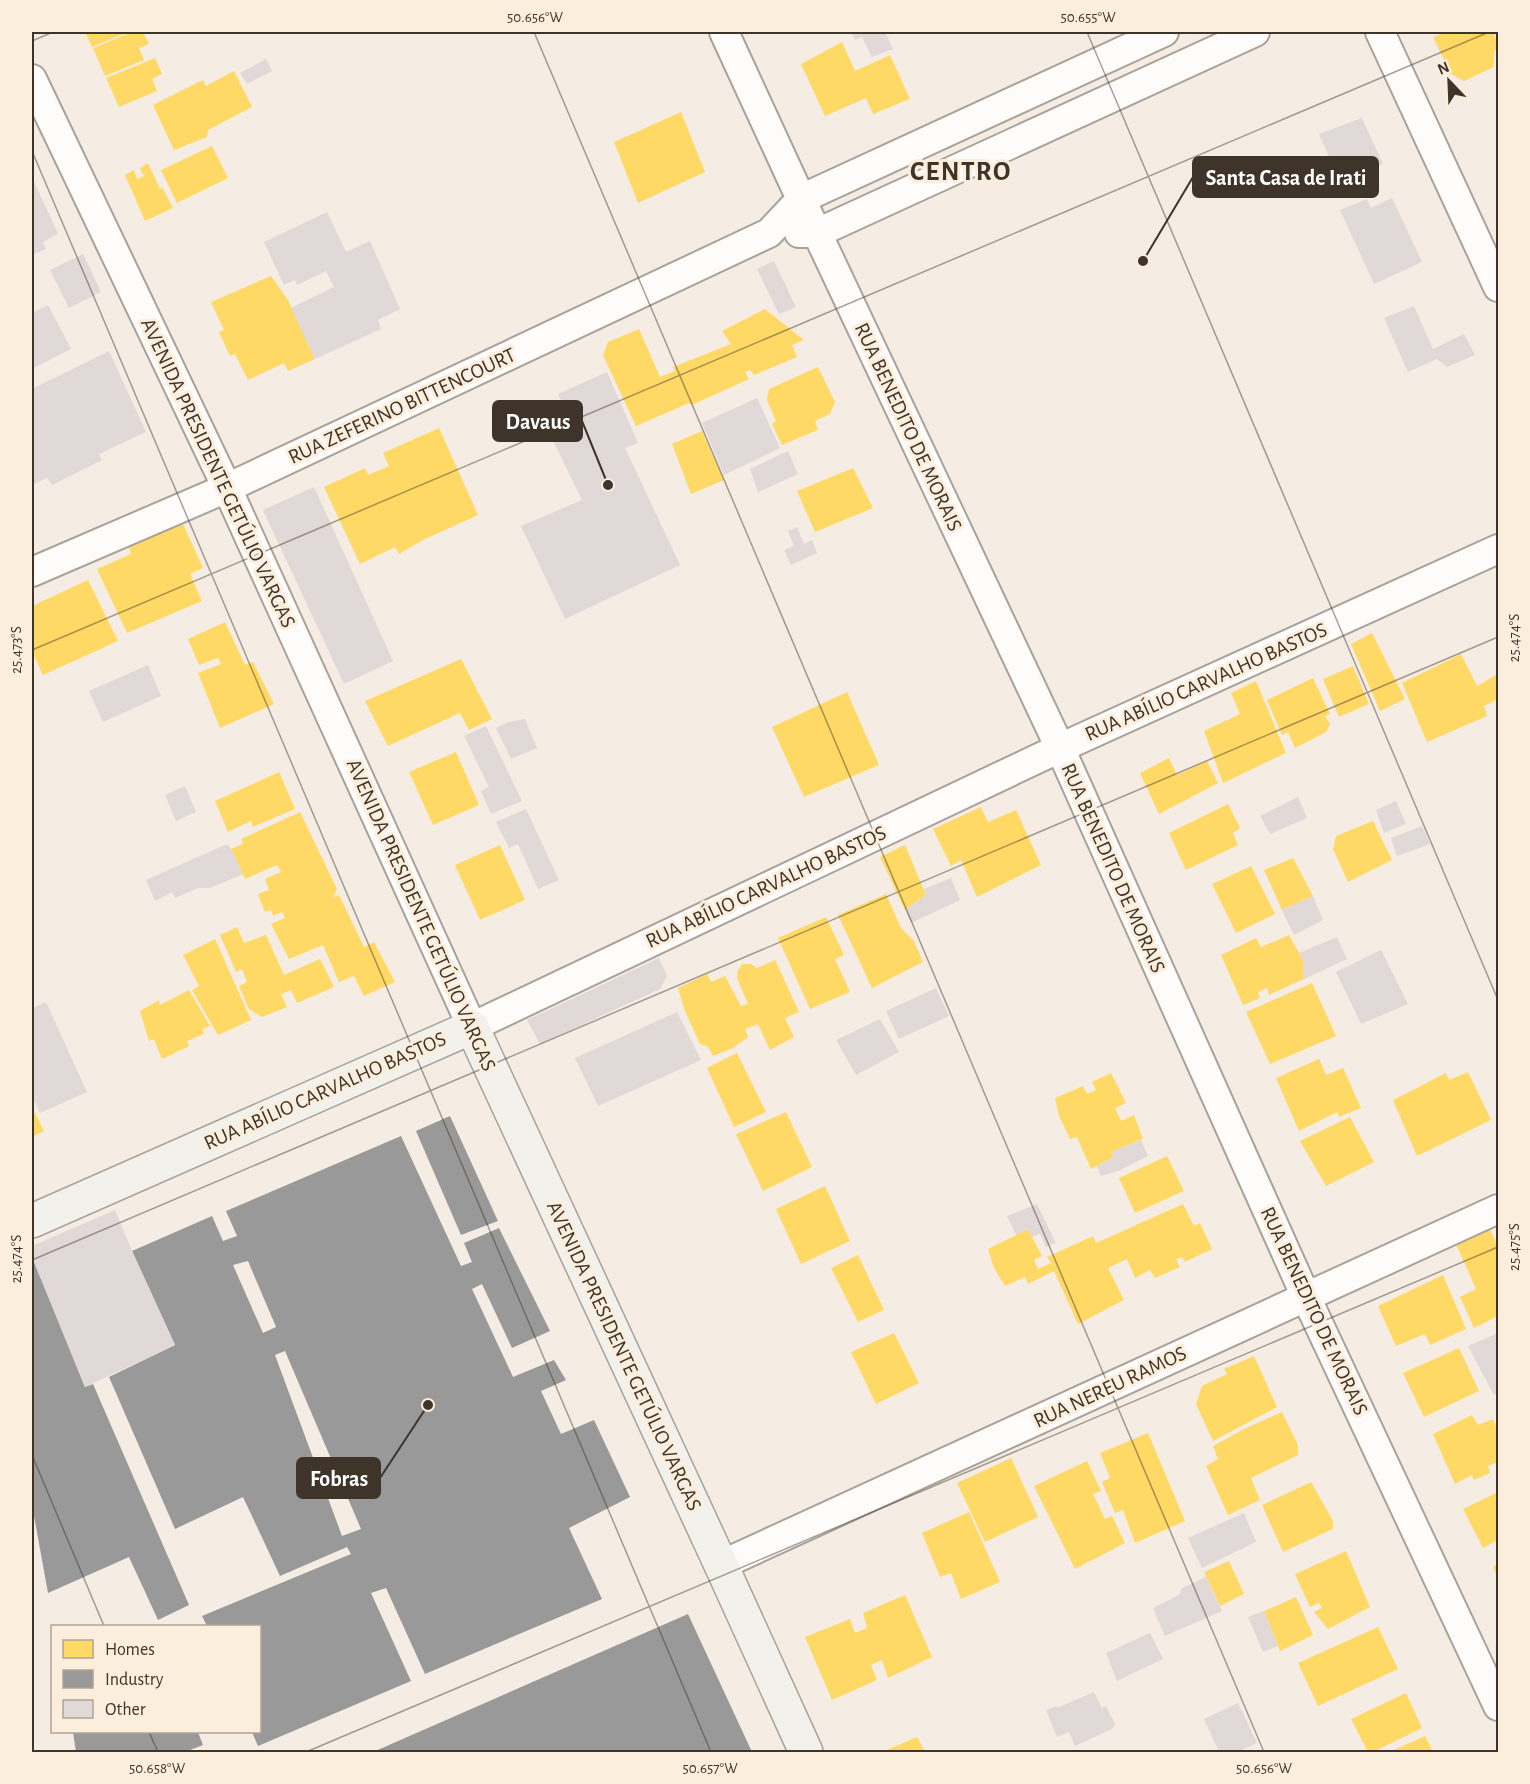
<svg xmlns="http://www.w3.org/2000/svg" width="1530" height="1784" font-family="'Alegreya Sans',sans-serif">
  <style>
    .homes { fill: #ffd966 }
    .industry { fill: #999; fill-rule: evenodd }
    .building { fill: #e1d8d8 }
    .lines { fill: none; stroke-linecap: round; stroke-linejoin: round }
    .minor-casing { stroke: #a9a299; stroke-width: 32 }
    .secondary-casing { stroke: #a9a299; stroke-width: 36 }
    .minor { stroke: #fefcfb; stroke-width: 28 }
    .secondary { stroke: #f3f1ec; stroke-width: 33 }
    .ticks { fill: none; stroke: #3e3429; stroke-width: 1.5; stroke-opacity: 0.45 }
    .labels { text-anchor: middle; dominant-baseline: central; stroke-width: 6; stroke-linejoin: round; paint-order: stroke }
    .street-label { font-size: 21px; fill: #3e3429; stroke: #fceedd }
    .district-label { font-size: 27px; font-weight: bold; letter-spacing: 1.5px; fill: #3e3429; stroke: #fceedd }
    .leader { fill: none; stroke: #3e3429; stroke-width: 2 }
    .callout-dot { fill: #3e3429; stroke: #fceedd; stroke-width: 2 }
    .callout { fill: #3e3429; stroke: #3e3429; stroke-width: 2 }
    .callout-label { font-size: 22px; text-anchor: middle; font-weight: bold; fill: #fff }
    .neatline { fill: none; stroke: #3e3429; stroke-width: 2 }
    .ticks-label { font-size: 15px; text-anchor: middle; fill: #3e3429 }
  </style>
  <rect width="100%" height="100%" fill="#f5ede4"/>
  <g class="homes">
    <polygon points="85,32 128,32 92,47"/>
    <polygon points="132,32 143,32 149,44 139,48 144,60 105,76 93,48"/>
    <polygon points="1446,32 1493,32 1498,44 1498,49 1494,51 1494,67 1464,81 1451,74 1433,37"/>
    <polygon points="842,42 855,71 890,55 910,99 873,114 866,98 825,116 801,64"/>
    <polygon points="155,58 162,74 152,79 157,91 119,107 106,78"/>
    <polygon points="234,71 252,107 208,130 207,137 174,150 153,105 203,80 206,86"/>
    <polygon points="681,112 705,172 638,203 614,142"/>
    <polygon points="212,146 228,178 177,203 161,170"/>
    <polygon points="148,163 160,189 162,187 173,208 145,221 125,175 134,170 137,179 144,176 140,168"/>
    <polygon points="271,276 288,300 315,359 288,371 284,363 248,380 235,354 230,356 219,332 224,330 211,302"/>
    <polygon points="765,309 804,340 792,345 797,357 754,375 750,370 745,372 749,379 692,405 689,403 636,426 603,355 608,342 639,329 660,377 675,371 673,367 731,344 722,331"/>
    <polygon points="818,367 835,402 830,414 815,421 818,430 782,445 772,424 776,421 767,400 769,389"/>
    <polygon points="439,428 478,515 423,540 399,554 395,547 360,564 324,487 365,468 368,475 389,466 383,453"/>
    <polygon points="702,431 724,480 691,494 672,444"/>
    <polygon points="853,468 873,508 815,532 797,491"/>
    <polygon points="182,522 203,568 190,574 202,601 127,633 97,569 131,554 129,547"/>
    <polygon points="88,580 118,641 43,675 32,651 32,606"/>
    <polygon points="225,622 245,665 253,662 274,704 220,728 198,673 221,664 218,658 199,665 188,639"/>
    <polygon points="1372,633 1405,699 1380,711 1351,644"/>
    <polygon points="1461,654 1477,686 1498,674 1498,699 1484,706 1487,716 1427,742 1402,683"/>
    <polygon points="461,659 492,719 469,730 460,713 388,746 365,701"/>
    <polygon points="1353,666 1369,704 1339,717 1323,679"/>
    <polygon points="1313,678 1330,714 1325,716 1330,724 1326,732 1295,748 1288,732 1282,735 1267,700"/>
    <polygon points="1256,681 1286,753 1223,783 1204,731 1240,714 1231,693"/>
    <polygon points="847,692 879,765 804,797 772,727"/>
    <polygon points="456,752 479,805 433,825 409,772"/>
    <polygon points="1169,758 1177,775 1207,761 1218,783 1159,814 1140,773"/>
    <polygon points="279,772 295,809 253,827 251,821 228,832 215,801"/>
    <polygon points="1228,804 1240,828 1233,833 1238,845 1186,870 1169,833"/>
    <polygon points="981,807 988,822 1016,810 1041,865 977,897 961,860 951,866 933,829"/>
    <polygon points="300,812 337,889 333,898 339,895 364,947 374,942 395,982 364,996 354,976 339,982 323,945 289,959 271,924 285,918 282,912 273,916 271,910 265,912 258,894 269,890 265,879 281,872 277,865 245,879 231,849 243,844 241,839"/>
    <polygon points="1373,821 1392,860 1348,882 1333,849 1336,836"/>
    <polygon points="500,845 525,900 480,920 455,865"/>
    <polygon points="905,845 926,895 905,910 880,857"/>
    <polygon points="1293,858 1313,896 1282,910 1264,870"/>
    <polygon points="1251,866 1275,914 1236,933 1212,884"/>
    <polygon points="886,894 901,928 914,941 923,962 872,988 838,915"/>
    <polygon points="826,917 844,955 835,959 850,992 810,1009 778,938"/>
    <polygon points="237,927 244,943 266,935 284,975 320,959 334,987 297,1003 291,990 281,994 287,1007 262,1017 249,1009 239,986 247,982 242,969 236,972 220,935"/>
    <polygon points="1289,935 1303,960 1304,979 1269,995 1267,988 1258,992 1260,998 1243,1005 1221,955 1256,938 1261,947"/>
    <polygon points="215,939 251,1020 218,1035 192,990 199,986 183,955"/>
    <polygon points="775,960 799,1012 785,1018 794,1037 770,1050 758,1024 745,1029 748,1037 733,1048 713,1056 708,1047 700,1044 685,1011 678,988 707,974 711,982 725,976 741,1006 748,1004 737,978 738,970 743,964 751,964 757,968"/>
    <polygon points="1312,983 1336,1036 1270,1064 1246,1012"/>
    <polygon points="189,990 210,1026 202,1029 204,1034 187,1041 189,1046 162,1059 154,1039 149,1041 140,1011 159,1000 160,1005"/>
    <polygon points="737,1053 766,1112 734,1127 707,1068"/>
    <polygon points="1319,1059 1326,1075 1343,1068 1361,1108 1339,1117 1337,1112 1299,1131 1276,1078"/>
    <polygon points="1468,1072 1491,1120 1417,1156 1393,1100 1446,1073 1449,1080"/>
    <polygon points="1111,1073 1126,1103 1115,1108 1121,1121 1134,1115 1143,1139 1111,1152 1114,1157 1091,1169 1077,1137 1070,1139 1059,1116 1055,1098 1083,1086 1087,1094 1096,1090 1092,1082"/>
    <polygon points="32,1107 44,1131 32,1137"/>
    <polygon points="786,1112 812,1167 763,1191 736,1134"/>
    <polygon points="1350,1117 1374,1162 1326,1186 1300,1141"/>
    <polygon points="1167,1156 1184,1191 1135,1213 1119,1178"/>
    <polygon points="825,1186 850,1241 801,1264 776,1209"/>
    <polygon points="1183,1204 1194,1226 1200,1223 1212,1249 1185,1262 1182,1257 1176,1259 1180,1267 1155,1278 1150,1270 1135,1278 1127,1259 1108,1268 1124,1300 1078,1324 1054,1271 1028,1284 1025,1277 1005,1286 994,1268 988,1249 1028,1229 1042,1256 1034,1260 1038,1269 1051,1263 1047,1257 1093,1236 1096,1243"/>
    <polygon points="1490,1229 1496,1243 1498,1242 1498,1316 1474,1328 1460,1297 1476,1289 1456,1244"/>
    <polygon points="858,1255 884,1310 858,1322 831,1268"/>
    <polygon points="1443,1275 1466,1329 1430,1345 1425,1334 1396,1346 1378,1306"/>
    <polygon points="894,1333 919,1383 876,1404 851,1352"/>
    <polygon points="1459,1348 1479,1391 1424,1417 1403,1373"/>
    <polygon points="1254,1356 1277,1407 1213,1441 1196,1404 1202,1386 1227,1374 1224,1369"/>
    <polygon points="1282,1412 1298,1445 1298,1455 1251,1478 1260,1500 1228,1515 1206,1466 1218,1459 1213,1446 1246,1428"/>
    <polygon points="1472,1415 1478,1425 1493,1419 1498,1431 1498,1462 1488,1466 1490,1473 1474,1480 1472,1475 1455,1484 1433,1434"/>
    <polygon points="1148,1433 1185,1521 1135,1543 1123,1510 1115,1513 1102,1482 1110,1478 1100,1453"/>
    <polygon points="1011,1458 1038,1517 985,1542 957,1483"/>
    <polygon points="1087,1461 1101,1491 1093,1494 1105,1519 1112,1516 1125,1543 1075,1569 1034,1486"/>
    <polygon points="1311,1482 1333,1521 1333,1529 1283,1552 1262,1505"/>
    <polygon points="1498,1492 1498,1540 1483,1548 1463,1509"/>
    <polygon points="969,1512 1000,1582 961,1599 951,1573 940,1577 922,1533"/>
    <polygon points="1346,1551 1370,1607 1328,1629 1314,1612 1322,1608 1319,1603 1310,1607 1295,1574"/>
    <polygon points="1229,1561 1244,1594 1220,1606 1204,1572"/>
    <polygon points="1498,1563 1498,1579 1493,1567"/>
    <polygon points="905,1595 932,1657 888,1678 882,1660 871,1665 877,1680 832,1700 805,1637 850,1619 855,1633 867,1628 863,1613"/>
    <polygon points="1296,1597 1313,1635 1280,1651 1264,1611"/>
    <polygon points="1378,1627 1398,1669 1318,1706 1298,1663"/>
    <polygon points="1406,1693 1422,1728 1373,1752 1368,1752 1351,1719"/>
    <polygon points="1425,1736 1433,1752 1389,1752"/>
    <polygon points="917,1737 925,1752 882,1752"/>
  </g>
  <g class="industry">
    <polygon points="450,1116 498,1221 461,1235 416,1131"/>
    <path d="M401,1136L461,1266L472,1262L464,1243L499,1228L550,1331L512,1348L482,1284L472,1289L513,1377L554,1360L566,1380L541,1391L561,1434L594,1420L630,1497L569,1528L602,1599L425,1674L386,1588L371,1593L411,1681L258,1746L252,1732H260V1626H207L202,1616L351,1554L347,1547L280,1576L243,1497L175,1529L109,1377L175,1345L132,1251L212,1216L223,1241L237,1236L226,1211ZM248,1261L276,1327L263,1333L233,1265ZM285,1351L361,1529L342,1536L275,1355Z"/>
    <polygon points="32,1257 85,1387 93,1384 189,1605 158,1620 129,1557 48,1593 32,1505"/>
    <polygon points="688,1614 752,1752 373,1752"/>
    <polygon points="73,1732 198,1732 203,1745 185,1752 76,1752"/>
  </g>
  <g class="building">
    <polygon points="851,32 885,32 893,49 872,57 862,37 855,40"/>
    <polygon points="266,59 272,71 247,84 240,73"/>
    <polygon points="1362,118 1383,164 1363,170 1357,158 1333,166 1319,134"/>
    <polygon points="32,177 58,234 43,242 46,249 32,255"/>
    <polygon points="1392,198 1422,262 1374,284 1340,210 1367,199 1371,208"/>
    <polygon points="327,212 346,252 370,241 400,309 378,320 381,329 315,359 291,308 334,287 326,271 297,285 295,280 284,285 264,242"/>
    <polygon points="83,254 101,292 69,308 50,270"/>
    <polygon points="774,261 796,307 779,314 757,269"/>
    <polygon points="48,305 71,349 32,369 32,313"/>
    <polygon points="1414,306 1433,349 1464,334 1475,355 1447,367 1437,359 1408,372 1384,318"/>
    <polygon points="109,351 146,432 99,454 102,460 52,485 47,478 32,485 32,389"/>
    <polygon points="607,372 638,443 625,448 680,565 565,619 521,526 582,500 547,428 570,418 558,394"/>
    <polygon points="757,398 780,448 724,475 702,423"/>
    <polygon points="788,451 798,474 758,492 750,469"/>
    <polygon points="314,487 393,661 344,684 263,510"/>
    <polygon points="797,527 804,544 812,540 817,553 791,565 784,550 794,546 788,531"/>
    <polygon points="148,665 161,696 103,722 89,691"/>
    <polygon points="525,719 537,748 511,759 496,728 508,722"/>
    <polygon points="486,726 522,801 491,814 481,791 489,787 464,736"/>
    <polygon points="185,786 196,812 176,821 165,795"/>
    <polygon points="1298,797 1307,818 1270,834 1260,816"/>
    <polygon points="1396,801 1406,824 1384,833 1376,810"/>
    <polygon points="526,809 559,880 538,889 518,844 509,848 496,822"/>
    <polygon points="1422,826 1430,844 1397,856 1391,838"/>
    <polygon points="227,844 231,849 243,874 210,888 198,888 175,898 172,892 155,901 146,880"/>
    <polygon points="951,878 960,900 911,923 905,910 926,895 924,889"/>
    <polygon points="1313,896 1323,920 1294,935 1282,910"/>
    <polygon points="1337,937 1347,959 1304,979 1303,960 1299,953"/>
    <polygon points="1381,950 1408,1004 1361,1024 1336,972"/>
    <polygon points="659,958 667,976 660,989 540,1044 527,1020"/>
    <polygon points="936,988 949,1016 899,1039 886,1011"/>
    <polygon points="46,1002 87,1092 40,1113 32,1096 32,1008"/>
    <polygon points="677,1012 701,1060 598,1106 575,1058"/>
    <polygon points="880,1019 899,1052 856,1075 836,1040"/>
    <polygon points="1141,1140 1148,1156 1118,1171 1101,1176 1097,1166 1114,1157 1111,1152"/>
    <polygon points="1037,1204 1056,1243 1046,1247 1040,1234 1032,1237 1028,1229 1016,1235 1007,1216"/>
    <polygon points="115,1210 132,1251 175,1345 85,1387 32,1257 32,1246"/>
    <polygon points="1498,1333 1498,1392 1494,1395 1468,1346"/>
    <polygon points="1244,1513 1256,1542 1202,1568 1188,1538"/>
    <polygon points="1206,1577 1222,1611 1165,1636 1153,1608 1179,1595 1182,1588"/>
    <polygon points="1264,1611 1278,1646 1263,1652 1248,1617"/>
    <polygon points="1150,1633 1163,1659 1117,1681 1106,1653"/>
    <polygon points="1094,1692 1102,1708 1106,1706 1115,1724 1112,1729 1075,1746 1069,1732 1057,1737 1046,1710 1056,1706 1057,1708"/>
    <polygon points="1238,1703 1257,1743 1237,1752 1219,1752 1204,1719"/>
  </g>
  <g class="lines">
    <g class="minor-casing">
      <g id="minor">
        <polyline points="724,32 801,199 1060,748 1306,1297 1498,1706"/>
        <polyline points="1380,32 1498,287"/>
        <polyline points="32,79 227,488 472,1027 1060,748 1498,549"/>
        <polyline points="799,233 817,233 1255,32"/>
        <polyline points="32,572 227,488 769,233 801,199 1164,32"/>
        <polyline points="721,1565 1498,1209"/>
      </g>
    </g>
    <g class="secondary-casing">
      <polyline id="secondary" points="32,1221 472,1027 721,1565 806,1752"/>
    </g>
    <use href="#minor" class="minor"/>
    <use href="#secondary" class="secondary"/>
  </g>
  <path class="ticks" d="M534,32L1264,1752M1087,32L1498,1000M32,41L53,32M32,151L711,1752M32,650L1489,32M32,1260L1498,637M32,1455L104,1626M149,1732L158,1752M306,1752L1498,1247"/>
  <g class="labels">
    <g class="street-label">
      <text transform="translate(402 406) rotate(-25)">RUA ZEFERINO BITTENCOURT</text>
      <text transform="translate(908 427) rotate(65)">RUA BENEDITO DE MORAIS</text>
      <text transform="translate(218 473) rotate(65)">AVENIDA PRESIDENTE GETÚLIO VARGAS</text>
      <text transform="translate(1206 682) rotate(-24)">RUA ABÍLIO CARVALHO BASTOS</text>
      <text transform="translate(1113 868) rotate(66)">RUA BENEDITO DE MORAIS</text>
      <text transform="translate(766 887) rotate(-25)">RUA ABÍLIO CARVALHO BASTOS</text>
      <text transform="translate(421 915) rotate(66)">AVENIDA PRESIDENTE GETÚLIO VARGAS</text>
      <text transform="translate(325 1091) rotate(-24)">RUA ABÍLIO CARVALHO BASTOS</text>
      <text transform="translate(1314 1311) rotate(65)">RUA BENEDITO DE MORAIS</text>
      <text transform="translate(624 1356) rotate(65)">AVENIDA PRESIDENTE GETÚLIO VARGAS</text>
      <text transform="translate(1110 1387) rotate(-25)">RUA NEREU RAMOS</text>
    </g>
    <g class="district-label">
      <text x="961" y="171">CENTRO</text>
    </g>
  </g>
  <path class="leader" d="M1143 261L1193 177M608 485L582 421M428 1405L380 1478"/>
  <g class="callout-dot">
    <circle cx="1143" cy="261" r="6"/>
    <circle cx="608" cy="485" r="6"/>
    <circle cx="428" cy="1405" r="6"/>
  </g>
  <g class="callout">
    <rect x="1193" y="157" width="185" height="40" rx="6"/>
    <rect x="493" y="401" width="89" height="40" rx="6"/>
    <rect x="297" y="1458" width="83" height="40" rx="6"/>
  </g>
  <g class="callout-label">
    <text x="1286" y="185">Santa Casa de Irati</text>
    <text x="538" y="429">Davaus</text>
    <text x="339" y="1486">Fobras</text>
  </g>
  <rect width="1530" height="1784" fill="none" stroke="#fceedd" stroke-width="66"/>
  <rect x="51" y="1625" width="210" height="108" fill="#fceedd" stroke="#b0a495" stroke-width="1.5"/>
  <rect x="63" y="1640" width="30" height="18" fill="#ffd966" stroke="#b0a495" stroke-width="1.5"/>
  <text x="105" y="1655" font-size="18" fill="#3e3429">Homes</text>
  <rect x="63" y="1670" width="30" height="18" fill="#999999" stroke="#b0a495" stroke-width="1.5"/>
  <text x="105" y="1685" font-size="18" fill="#3e3429">Industry</text>
  <rect x="63" y="1700" width="30" height="18" fill="#e1d8d8" stroke="#b0a495" stroke-width="1.5"/>
  <text x="105" y="1715" font-size="18" fill="#3e3429">Other</text>
  <g transform="translate(1449 81) rotate(337)" stroke="#fceedd" stroke-width="4.5" paint-order="stroke">
  <path d="M0-4.5L10 22L0 15L-10 22Z" fill="#3e3429"/>
  <text y="-9" font-size="16" font-weight="bold" text-anchor="middle" fill="#3e3429">N</text>
  </g>
  <rect x="33" y="33" width="1464" height="1718" class="neatline"/>
  <g class="ticks-label">
    <text x="535" y="22">50.656°W</text>
    <text x="1088" y="22">50.655°W</text>
    <text transform="translate(1514 638) rotate(-90)" y="5">25.474°S</text>
    <text transform="translate(16 650) rotate(-90)" y="5">25.473°S</text>
    <text transform="translate(1514 1247) rotate(-90)" y="5">25.475°S</text>
    <text transform="translate(16 1259) rotate(-90)" y="5">25.474°S</text>
    <text x="157" y="1773">50.658°W</text>
    <text x="710" y="1773">50.657°W</text>
    <text x="1264" y="1773">50.656°W</text>
  </g>
</svg>
